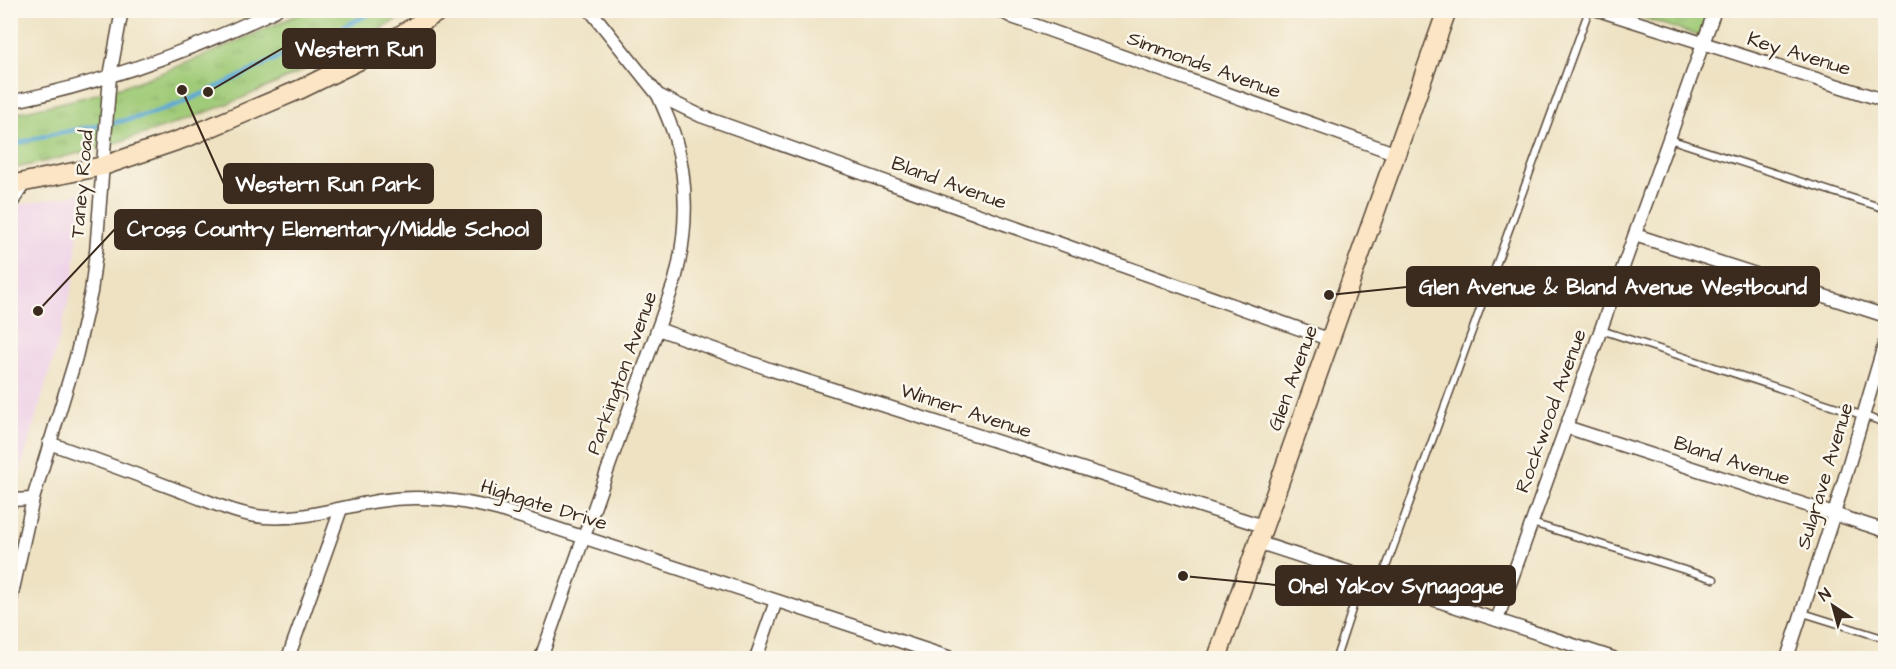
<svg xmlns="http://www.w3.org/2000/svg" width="1896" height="669" font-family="'Architects Daughter',sans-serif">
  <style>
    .built { fill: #eed0e7 }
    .grass { fill: url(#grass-tufts); stroke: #6e7a4b; stroke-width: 1.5 }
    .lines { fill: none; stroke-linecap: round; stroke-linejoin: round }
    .stream { stroke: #5ca8d5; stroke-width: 4.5 }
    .lane-casing { stroke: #564637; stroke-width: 9 }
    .street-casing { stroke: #564637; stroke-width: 15 }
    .secondary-casing { stroke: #564637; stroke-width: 21 }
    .lane { stroke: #fff; stroke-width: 6 }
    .street { stroke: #fff; stroke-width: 12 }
    .secondary { stroke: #fce5c4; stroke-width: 18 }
    .labels { text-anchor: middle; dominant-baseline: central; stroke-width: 5; stroke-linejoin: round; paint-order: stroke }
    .street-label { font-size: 20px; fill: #3b2a1e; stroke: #fbf7ec }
    .leader { fill: none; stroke: #3b2a1e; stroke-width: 2 }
    .callout-dot { fill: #3b2a1e; stroke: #fbf7ec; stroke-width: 2 }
    .callout { fill: #3b2a1e; stroke: #3b2a1e; stroke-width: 2 }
    .callout-label { font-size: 21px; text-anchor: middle; font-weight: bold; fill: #fff }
  </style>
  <defs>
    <pattern id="grass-tufts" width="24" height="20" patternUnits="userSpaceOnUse" patternTransform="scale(1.5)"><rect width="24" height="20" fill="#a0cb78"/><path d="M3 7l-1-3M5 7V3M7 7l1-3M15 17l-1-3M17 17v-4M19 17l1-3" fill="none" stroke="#8bae67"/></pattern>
  </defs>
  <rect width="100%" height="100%" fill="#fbf7ec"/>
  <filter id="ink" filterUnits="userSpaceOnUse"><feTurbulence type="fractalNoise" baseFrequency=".0167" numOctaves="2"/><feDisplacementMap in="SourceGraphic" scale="12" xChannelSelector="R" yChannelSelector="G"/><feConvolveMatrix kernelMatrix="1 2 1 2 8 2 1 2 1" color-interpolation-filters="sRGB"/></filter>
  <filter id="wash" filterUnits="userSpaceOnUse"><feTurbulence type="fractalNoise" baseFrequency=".008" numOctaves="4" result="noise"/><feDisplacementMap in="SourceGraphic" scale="24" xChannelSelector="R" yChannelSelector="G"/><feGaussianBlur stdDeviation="1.35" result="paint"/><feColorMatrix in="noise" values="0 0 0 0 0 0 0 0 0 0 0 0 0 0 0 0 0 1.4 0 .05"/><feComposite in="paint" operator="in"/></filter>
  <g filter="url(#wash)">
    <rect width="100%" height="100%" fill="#eee2c3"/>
    <polygon class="built" points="82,193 73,282 59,339 17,482 11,482 10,207"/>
    <g class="grass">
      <path d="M306,11H411C288,87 152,140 11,169L10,114C58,104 107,93 153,76C205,57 256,33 306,11Z"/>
      <polygon points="1622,11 1709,11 1700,36"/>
    </g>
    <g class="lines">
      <path class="stream" d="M10,146C53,131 96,128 139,117C188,104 233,79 278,58C311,42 344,28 376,10"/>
    </g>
  </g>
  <g filter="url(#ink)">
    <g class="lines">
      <g class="lane-casing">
        <g id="lane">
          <polyline points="1669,139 1886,209"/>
          <polyline points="10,211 26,186"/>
          <polyline points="1601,330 1886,423"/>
          <polyline points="1532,523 1714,579"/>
          <polyline points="1381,581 1589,10"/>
          <polyline points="1803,613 1886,639"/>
          <polyline points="1336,658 1363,576"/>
        </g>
      </g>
      <g class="street-casing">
        <g id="street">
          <polyline points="590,10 658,95 701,116 1331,340"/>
          <polyline points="999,10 1012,17 1397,154"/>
          <polyline points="1598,10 1886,101"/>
          <path d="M10,102C103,83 191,51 276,10"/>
          <polyline points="1635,235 1886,316"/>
          <polyline points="658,329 769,369 1263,526"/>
          <polyline points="1566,427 1886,531"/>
          <path d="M49,443C94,459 138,475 183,492C209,501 237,515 265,517C305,520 340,507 378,501C420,494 460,500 500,510L951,658"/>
          <polyline points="10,500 33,499"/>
          <polyline points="1257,542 1613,658"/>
          <polyline points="10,603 33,499 76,357 91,292 96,252 110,76 122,10"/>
          <polyline points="1497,620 1715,10"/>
          <polyline points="288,658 341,509"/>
          <path d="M541,658L675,280C687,235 689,184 675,138C671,124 664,109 658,95"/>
          <polyline points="756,658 776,601"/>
          <polyline points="1787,658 1834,514 1886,339"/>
        </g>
      </g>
      <g class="secondary-casing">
        <g id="secondary">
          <polyline points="10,185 103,166 188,137 301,89 362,59 441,10"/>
          <polyline points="1217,658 1447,10"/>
        </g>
      </g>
      <use href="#lane" class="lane"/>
      <use href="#street" class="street"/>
      <use href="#secondary" class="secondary"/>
    </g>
  </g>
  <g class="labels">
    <g class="street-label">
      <text transform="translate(1799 54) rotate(17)">Key Avenue</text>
      <text transform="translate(1204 65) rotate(20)">Simmonds Avenue</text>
      <text transform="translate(949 183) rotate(20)">Bland Avenue</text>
      <text transform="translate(82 184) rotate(-85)">Taney Road</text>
      <text transform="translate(622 373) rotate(-70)">Parkington Avenue</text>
      <text transform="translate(1293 378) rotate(-70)">Glen Avenue</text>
      <text transform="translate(966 411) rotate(18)">Winner Avenue</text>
      <text transform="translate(1551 411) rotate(-70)">Rockwood Avenue</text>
      <text transform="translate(1732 461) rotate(18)">Bland Avenue</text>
      <text transform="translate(1825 476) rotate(-73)">Sulgrave Avenue</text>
      <text transform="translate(544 505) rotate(17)">Highgate Drive</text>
    </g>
  </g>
  <path class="leader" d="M208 92L283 48M182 90L224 184M38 311L115 229M1329 295L1407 287M1183 576L1276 585"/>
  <g class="callout-dot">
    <circle cx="208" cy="92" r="6"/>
    <circle cx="182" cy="90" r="6"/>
    <circle cx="38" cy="311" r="6"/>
    <circle cx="1329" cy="295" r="6"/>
    <circle cx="1183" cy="576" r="6"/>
  </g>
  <g class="callout">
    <rect x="283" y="29" width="152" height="39" rx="6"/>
    <rect x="224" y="164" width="209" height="39" rx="6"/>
    <rect x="115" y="210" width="426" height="39" rx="6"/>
    <rect x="1407" y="267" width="412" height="39" rx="6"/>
    <rect x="1276" y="566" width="239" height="39" rx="6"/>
  </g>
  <g class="callout-label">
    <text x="359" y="56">Western Run</text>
    <text x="328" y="191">Western Run Park</text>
    <text x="328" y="236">Cross Country Elementary/Middle School</text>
    <text x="1613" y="294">Glen Avenue &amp; Bland Avenue Westbound</text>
    <text x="1396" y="593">Ohel Yakov Synagogue</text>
  </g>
  <rect width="1896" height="669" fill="none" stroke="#fbf7ec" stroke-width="36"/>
  <g transform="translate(1833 606) rotate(324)" stroke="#fbf7ec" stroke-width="4.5" paint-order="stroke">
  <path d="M0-4.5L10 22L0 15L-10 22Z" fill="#3b2a1e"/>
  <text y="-9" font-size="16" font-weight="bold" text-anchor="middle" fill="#3b2a1e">N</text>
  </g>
</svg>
